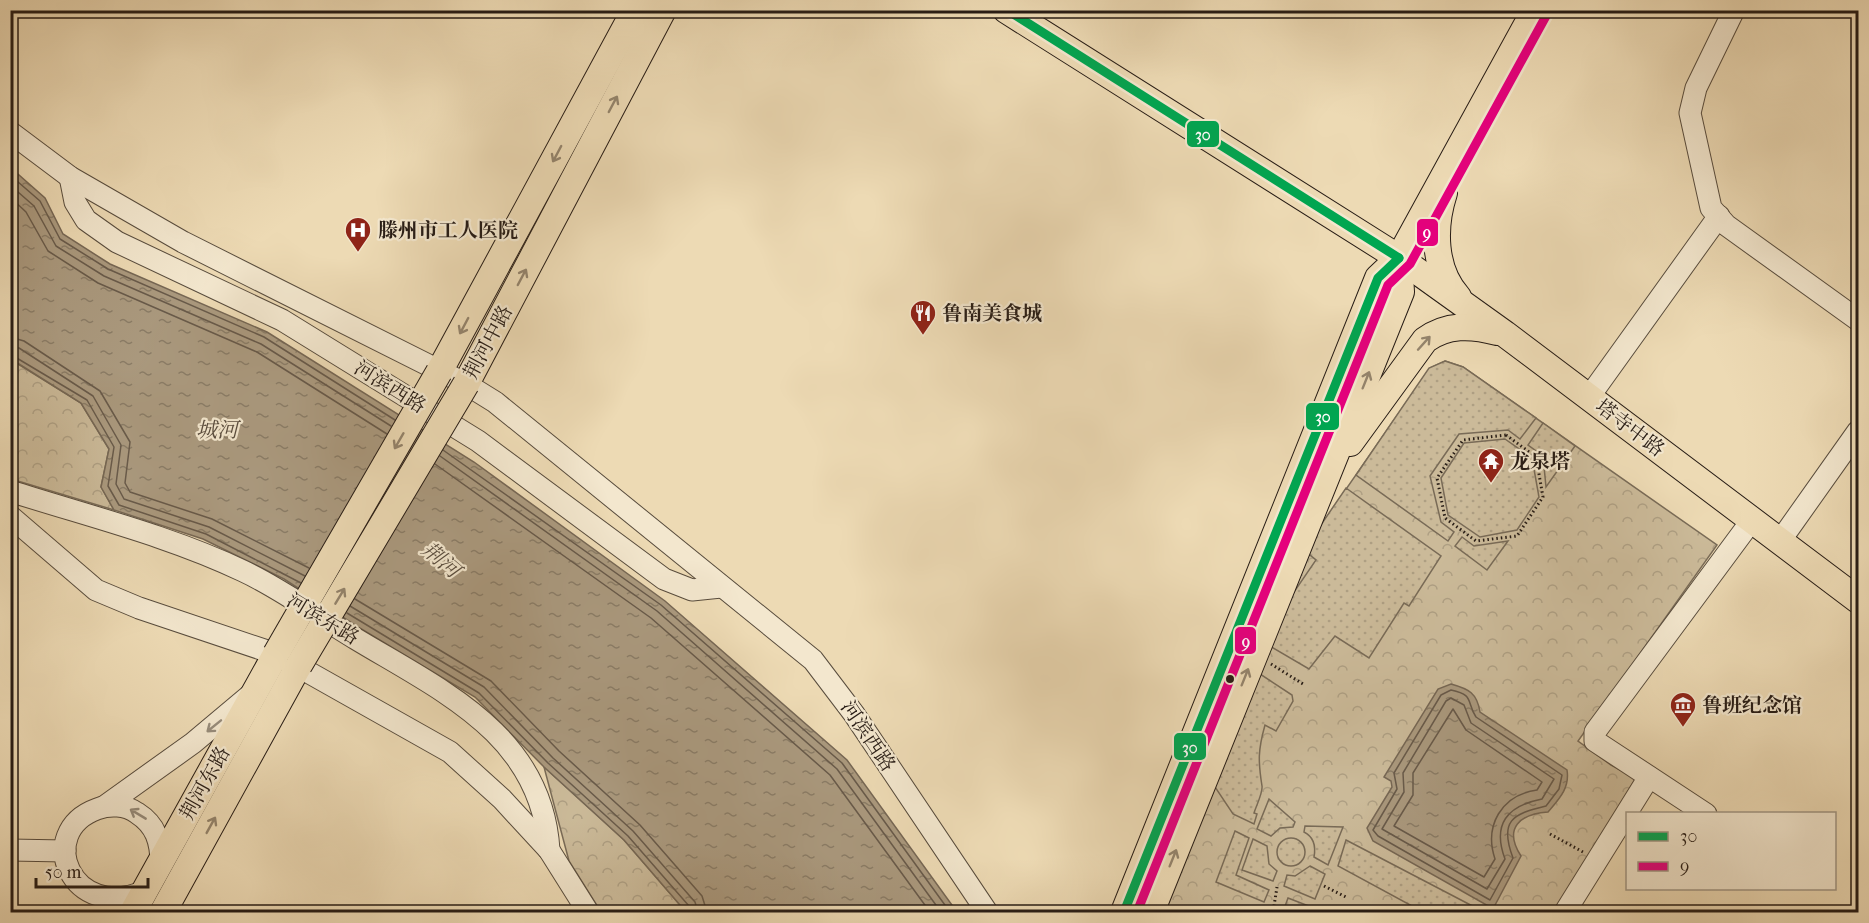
<svg xmlns="http://www.w3.org/2000/svg" width="1869" height="923" font-family="'IM FELL French Canon','Noto Serif SC',serif">
  <style>
    .park { fill: url(#park-crowns); stroke: #796b57; stroke-width: 1.5 }
    .garden { fill: url(#garden-dots); stroke: #796b57; stroke-width: 1.5 }
    .water { fill: url(#water-ripples); stroke: #766754; stroke-width: 1.5 }
    .lines { fill: none; stroke-linecap: round; stroke-linejoin: round }
    .shore { stroke: #685a4a; stroke-width: 1.5 }
    .minor-casing { stroke: #584c3d; stroke-width: 23 }
    .major-casing { stroke: #271c15; stroke-width: 28 }
    .path { stroke: #271c15; stroke-width: 3; stroke-dasharray: 1.5 3; stroke-linecap: butt }
    .minor { stroke: #f3e7ce; stroke-width: 21 }
    .major { stroke: #eddab4; stroke-width: 26 }
    .major-bridge-casing { stroke: #271c15; stroke-width: 28; stroke-linecap: butt }
    .major-bridge { stroke: #eddab4; stroke-width: 26 }
    .bus-1-casing { stroke: #f3e7ce; stroke-width: 14 }
    .bus-2-casing { stroke: #f3e7ce; stroke-width: 14 }
    .bus-1 { stroke: #00a651; stroke-width: 9 }
    .bus-2 { stroke: #e5007d; stroke-width: 9 }
    .oneway { stroke: #94846c }
    .oneway2 { stroke: #978c7b }
    .bus-dot { fill: #271c15; stroke: #f3e7ce; stroke-width: 2 }
    .labels { text-anchor: middle; dominant-baseline: central; stroke-width: 4.5; stroke-linejoin: round; paint-order: stroke }
    .poi-label { font-size: 20px; font-weight: bold; fill: #271c15; stroke: #f3e7ce; text-anchor: start }
    .street-label { font-size: 20px; fill: #271c15; stroke: #f3e7ce }
    .water-label { font-size: 21px; font-style: italic; fill: #5b4e3f; stroke: #f3e7ce }
    .line-badge { stroke: #f3e7ce; stroke-width: 2 }
    .badge-label { font-size: 16px; text-anchor: middle; font-weight: bold; fill: #fff }
  </style>
  <defs>
    <pattern id="park-crowns" width="20" height="18" patternUnits="userSpaceOnUse" patternTransform="scale(1.5)"><rect width="20" height="18" fill="#cbba99"/><path d="M2 6a3 3 0 1 1 6 0M12 15a3 3 0 1 1 6 0" fill="none" stroke="#ae9f83"/></pattern>
    <pattern id="garden-dots" width="8" height="8" patternUnits="userSpaceOnUse" patternTransform="scale(1.5)"><rect width="8" height="8" fill="#cbba99"/><path d="M2 2h.1M6 6h.1" fill="none" stroke="#ae9f83" stroke-width="1.8" stroke-linecap="round"/></pattern>
    <pattern id="water-ripples" width="26" height="14" patternUnits="userSpaceOnUse" patternTransform="scale(1.5)"><rect width="26" height="14" fill="#aa997e"/><path d="M2 4q2-2 4 0t4 0M15 11q2-2 4 0t4 0" fill="none" stroke="#8a7c66"/></pattern>
  </defs>
  <rect width="100%" height="100%" fill="#eddab4"/>
  <filter id="stains"><feTurbulence type="fractalNoise" baseFrequency=".00333" numOctaves="4"/><feColorMatrix values="0 0 0 0 .2 0 0 0 0 .09 0 0 0 0 .02 0 0 0 .5 -.17"/></filter>
  <radialGradient id="worn" r=".72"><stop offset=".6" stop-color="#630" stop-opacity="0"/><stop offset="1" stop-color="#630" stop-opacity=".3"/></radialGradient>
  <g class="park">
    <polygon points="10,359 81,403 109,449 101,487 114,510 11,479"/>
    <polygon points="1445,361 1463,367 1717,545 1578,741 1611,765 1636,778 1555,912 1162,912 1308,544 1430,368"/>
    <polygon points="544,767 624,840 686,912 601,912 569,861"/>
  </g>
  <g class="garden">
    <polygon points="1445,361 1463,367 1536,418 1520,439 1508,430 1459,434 1430,476 1441,522 1454,532 1448,541 1356,475 1429,368"/>
    <polygon points="1543,423 1575,446 1546,487 1543,456 1528,445"/>
    <polygon points="1505,439 1532,458 1539,497 1517,530 1480,537 1448,515 1441,478 1464,443"/>
    <polygon points="1346,488 1441,556 1409,606 1404,603 1369,658 1335,636 1309,669 1268,645 1283,608 1316,560 1305,551 1308,544"/>
    <polygon points="1462,537 1474,546 1508,541 1487,570 1455,546"/>
    <path d="M1257,672L1292,695L1293,701L1276,731L1265,725C1258,750 1258,761 1262,786C1263,793 1256,806 1254,813L1257,814L1254,824L1233,814L1213,784Z"/>
    <polygon points="1269,799 1295,822 1293,827 1280,828 1271,836 1257,829"/>
    <path d="M1305,826L1343,827L1328,865L1314,857C1316,846 1314,837 1304,832Z"/>
    <polygon points="1235,831 1249,838 1236,875 1269,890 1264,902 1216,882"/>
    <circle cx="1291" cy="852" r="14"/>
    <polygon points="1253,839 1267,846 1269,864 1277,871 1273,881 1242,870"/>
    <polygon points="1346,840 1484,912 1423,912 1338,866"/>
    <polygon points="1310,866 1325,874 1315,899 1284,886 1287,875 1295,876"/>
    <polygon points="1288,898 1324,912 1292,912 1284,909"/>
  </g>
  <g class="water">
    <polygon points="10,167 45,198 63,234 110,264 267,332 474,462 665,601 847,760 957,912 686,912 624,840 544,767 475,697 358,627 284,579 203,539 114,510 101,487 109,449 81,403 11,359"/>
    <path d="M1451,684C1469,689 1477,693 1480,712L1567,770C1570,788 1559,799 1548,812C1520,814 1503,828 1521,856L1494,907H1490L1373,841L1367,828L1392,787L1391,781L1384,777L1438,689Z"/>
  </g>
  <g class="lines">
    <g class="shore">
      <polyline points="10,175 40,201 60,239 108,269 264,337 395,420"/>
      <polyline points="10,185 34,206 56,246 104,276 261,344 391,426"/>
      <polyline points="10,197 26,212 48,251 98,283 257,352 387,434"/>
      <polyline points="10,337 24,341 100,391 130,442 125,483 130,492 212,519 309,568"/>
      <polyline points="10,347 19,348 93,396 121,445 116,484 124,499 209,527 305,576"/>
      <polyline points="10,354 87,400 114,447 108,486 119,505 206,534 301,583"/>
      <polyline points="443,450 661,605 842,763 950,912"/>
      <polyline points="440,456 657,611 837,769 941,912"/>
      <polyline points="435,464 651,618 830,775 930,912"/>
      <polyline points="355,599 491,681 559,751 640,825 702,896 707,912"/>
      <polyline points="350,606 484,687 553,758 633,831 695,902 698,912"/>
      <polyline points="347,613 479,693 548,763 628,836 689,906 690,912"/>
      <path d="M1451,690C1475,695 1466,702 1476,717L1562,775L1559,789L1546,806C1512,814 1499,821 1513,858L1490,900L1378,836L1373,830L1397,789L1394,773L1441,695Z"/>
      <path d="M1451,698L1464,705L1471,723L1554,779L1542,799C1507,806 1492,824 1505,859L1487,889L1382,829L1404,792L1403,773L1446,701Z"/>
      <path d="M1453,709L1466,730L1542,782L1537,790C1501,795 1484,826 1495,859L1484,877L1394,826L1413,795V773Z"/>
    </g>
    <g class="minor-casing">
      <g id="minor">
        <polyline points="1734,10 1696,88 1690,113 1711,208 1726,225 1858,320"/>
        <polyline points="10,132 70,177 183,242 466,384 495,402 813,660 854,714 987,912"/>
        <polyline points="70,177 75,202 86,220 117,242 282,320 478,441 664,579 692,590 721,587"/>
        <polyline points="1589,397 1719,216"/>
        <path d="M10,491C88,516 170,536 243,571C282,589 319,617 356,639C442,691 542,735 549,850"/>
        <polyline points="10,516 96,590 139,608 276,654 450,752 502,799 549,850 588,912"/>
        <polyline points="1780,541 1858,431"/>
        <polyline points="105,806 193,743 249,696"/>
        <polyline points="1706,814 1595,741 1595,732 1752,520"/>
        <polyline points="10,850 65,851"/>
        <path d="M145,891C71,923 34,832 97,809C110,804 126,805 137,813C156,825 161,842 161,864"/>
        <polyline points="1565,912 1649,777"/>
      </g>
    </g>
    <g class="major-casing">
      <g id="major">
        <polyline points="1006,10 1399,258 1505,334 1858,600"/>
        <path d="M1444,193C1433,227 1433,269 1458,297"/>
        <polyline points="439,372 635,10"/>
        <polyline points="466,384 663,10"/>
        <path d="M1350,443L1425,340C1447,324 1471,325 1497,332"/>
        <polyline points="133,912 276,654"/>
        <polyline points="163,912 299,665"/>
        <polyline points="1124,912 1378,278 1399,258 1535,10"/>
        <polyline points="1151,912 1401,292 1399,258"/>
      </g>
    </g>
    <g class="path">
      <polygon points="1506,435 1536,457 1543,497 1517,536 1476,541 1445,518 1437,478 1463,440"/>
      <polyline points="1271,664 1303,684"/>
      <polyline points="1550,834 1583,852"/>
      <polyline points="1324,886 1346,897"/>
      <polyline points="1274,906 1277,887"/>
    </g>
    <use href="#minor" class="minor"/>
    <use href="#major" class="major"/>
    <g class="major-bridge-casing">
      <g id="major-bridge">
        <polyline points="276,654 439,372"/>
        <polyline points="299,665 466,384"/>
      </g>
    </g>
    <use href="#major-bridge" class="major-bridge"/>
    <g class="bus-1-casing">
      <g id="bus-1">
        <polyline points="1007,10 1399,258"/>
        <polyline points="1124,912 1378,278 1399,258"/>
      </g>
    </g>
    <g class="bus-2-casing">
      <polyline id="bus-2" points="1137,912 1388,285 1410,264 1546,16"/>
    </g>
    <use href="#bus-1" class="bus-1"/>
    <use href="#bus-2" class="bus-2"/>
  </g>
  <defs><path id="oneway-shaft" d="M-6 0H5M1.5-3L5.5 0L1.5 3" fill="none" stroke-width="1.6" stroke-linecap="round" stroke-linejoin="round" transform="scale(1.5)"/></defs>
  <g class="oneway">
    <use href="#oneway-shaft" transform="translate(613 104) rotate(-62)"/>
    <use href="#oneway-shaft" transform="translate(557 154) rotate(118)"/>
    <use href="#oneway-shaft" transform="translate(522 277) rotate(-62)"/>
    <use href="#oneway-shaft" transform="translate(464 326) rotate(118)"/>
    <use href="#oneway-shaft" transform="translate(1424 343) rotate(-48)"/>
    <use href="#oneway-shaft" transform="translate(1366 380) rotate(-68)"/>
    <use href="#oneway-shaft" transform="translate(399 441) rotate(120)"/>
    <use href="#oneway-shaft" transform="translate(340 596) rotate(-59)"/>
    <use href="#oneway-shaft" transform="translate(1245 677) rotate(-68)"/>
    <use href="#oneway-shaft" transform="translate(211 825) rotate(-61)"/>
    <use href="#oneway-shaft" transform="translate(1173 858) rotate(-68)"/>
  </g>
  <g class="oneway2">
    <use href="#oneway-shaft" transform="translate(214 726) rotate(141)"/>
    <use href="#oneway-shaft" transform="translate(138 814) rotate(-149)"/>
  </g>
  <defs>
    <g id="hospital-pin" transform="scale(1.35)"><path d="M0 17L-7.5 6A9.5 9.5 0 1 1 7.5 6Z" fill="#8f2418" stroke="#f3e7ce"/><path d="M-5-5h3v3.5h4V-5h3V5h-3V1.5h-4V5h-3Z" fill="#fff"/></g>
    <g id="restaurant-pin" transform="scale(1.35)"><path d="M0 17L-7.5 6A9.5 9.5 0 1 1 7.5 6Z" fill="#8f2418" stroke="#f3e7ce"/><path d="M-5-6h1v4h1v-4h1v4h1v-4h1v5L-1.5 .5V6h-2V.5L-5-1ZM5-6V6H3V1.5H1.5Q1.5-4 5-6Z" fill="#fff"/></g>
    <g id="temple-pin" transform="scale(1.35)"><path d="M0 17L-7.5 6A9.5 9.5 0 1 1 7.5 6Z" fill="#8f2418" stroke="#f3e7ce"/><path d="M0-6L5-2H3V0L6.5 2.5H4V6H1.5V3h-3V6H-4V2.5H-6.5L-3 0V-2H-5Z" fill="#fff"/></g>
    <g id="museum-pin" transform="scale(1.35)"><path d="M0 17L-7.5 6A9.5 9.5 0 1 1 7.5 6Z" fill="#8f2418" stroke="#f3e7ce"/><path d="M0-6L6-3V-2H-6V-3ZM-5-1h2V3h-2ZM-1-1h2V3h-2ZM3-1h2V3H3ZM-6 4H6V6H-6Z" fill="#fff"/></g>
  </defs>
  <g fill-rule="evenodd">
    <use href="#hospital-pin" x="358" y="230"/>
    <use href="#restaurant-pin" x="923" y="313"/>
    <use href="#temple-pin" x="1491" y="461"/>
    <use href="#museum-pin" x="1683" y="705"/>
  </g>
  <circle class="bus-dot" cx="1230" cy="679" r="5"/>
  <g class="labels">
    <g class="poi-label">
      <text x="378" y="230">滕州市工人医院</text>
      <text x="942" y="313">鲁南美食城</text>
      <text x="1510" y="461">龙泉塔</text>
      <text x="1702" y="705">鲁班纪念馆</text>
    </g>
    <g class="street-label">
      <text transform="translate(488 342) rotate(-62)">荆河中路</text>
      <text transform="translate(390 387) rotate(32)">河滨西路</text>
      <text transform="translate(1630 428) rotate(37)">塔寺中路</text>
      <text transform="translate(323 619) rotate(31)">河滨东路</text>
      <text transform="translate(868 736) rotate(56)">河滨西路</text>
      <text transform="translate(205 783) rotate(-61)">荆河东路</text>
    </g>
    <g class="water-label">
      <text x="217" y="430">城河</text>
      <text transform="translate(441 560) rotate(40)">荆河</text>
    </g>
  </g>
  <g class="line-badge">
    <rect x="1186" y="120" width="34" height="28" rx="6" fill="#00a651"/>
    <rect x="1416" y="218" width="23" height="29" rx="6" fill="#e5007d"/>
    <rect x="1305" y="402" width="35" height="29" rx="6" fill="#00a651"/>
    <rect x="1234" y="626" width="23" height="29" rx="6" fill="#e5007d"/>
    <rect x="1173" y="732" width="34" height="29" rx="6" fill="#00a651"/>
  </g>
  <g class="badge-label">
    <text x="1203" y="140">30</text>
    <text x="1427" y="238">9</text>
    <text x="1323" y="422">30</text>
    <text x="1246" y="647">9</text>
    <text x="1190" y="753">30</text>
  </g>
  <rect width="1869" height="923" fill="none" stroke="#eddab4" stroke-width="36"/>
  <rect x="12" y="12" width="1845" height="899" fill="none" stroke="#271c15" stroke-width="3"/>
  <rect x="18" y="18" width="1833" height="887" fill="none" stroke="#271c15" stroke-width="1.5"/>
  <rect x="1626" y="812" width="210" height="78" fill="#f3e7ce" stroke="#a19684" stroke-width="1.5"/>
  <rect x="1638" y="832" width="30" height="9" fill="#00a651" stroke="#a19684" stroke-width="1.5"/>
  <text x="1680" y="842" font-size="18" fill="#271c15">30</text>
  <rect x="1638" y="862" width="30" height="9" fill="#e5007d" stroke="#a19684" stroke-width="1.5"/>
  <text x="1680" y="872" font-size="18" fill="#271c15">9</text>
  <path d="M36 878v9h112v-9" fill="none" stroke="#271c15" stroke-width="3"/>
  <text x="45" y="878" font-size="18" fill="#271c15" stroke="#f3e7ce" stroke-width="4.5" paint-order="stroke">50 m</text>
  <rect width="100%" height="100%" filter="url(#stains)"/>
  <rect width="100%" height="100%" fill="url(#worn)"/>
</svg>
